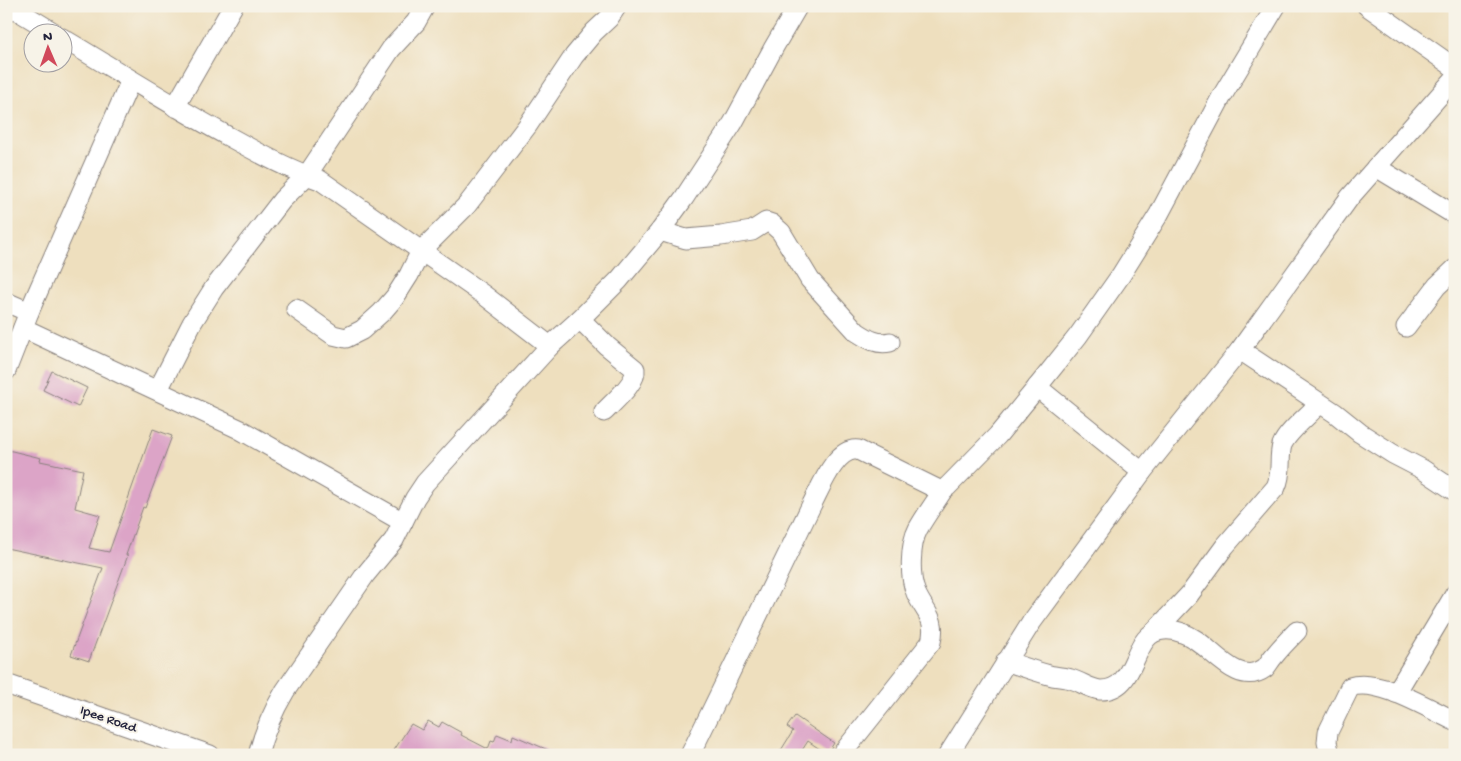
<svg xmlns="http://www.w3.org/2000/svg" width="1461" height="761" font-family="'Gochi Hand',sans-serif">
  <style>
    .building { fill: #dca4c7 }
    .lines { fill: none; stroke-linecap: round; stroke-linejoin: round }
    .minor-casing { stroke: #88807c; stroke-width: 21 }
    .minor { stroke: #fff; stroke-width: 19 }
    .labels { text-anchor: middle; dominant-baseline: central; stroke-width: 4; stroke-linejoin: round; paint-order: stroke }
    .street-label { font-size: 14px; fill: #22223b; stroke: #f7f3e8 }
  </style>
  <rect width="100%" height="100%" fill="#f7f3e8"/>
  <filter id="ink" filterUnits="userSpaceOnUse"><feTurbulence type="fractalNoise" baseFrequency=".02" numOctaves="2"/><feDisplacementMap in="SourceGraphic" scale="10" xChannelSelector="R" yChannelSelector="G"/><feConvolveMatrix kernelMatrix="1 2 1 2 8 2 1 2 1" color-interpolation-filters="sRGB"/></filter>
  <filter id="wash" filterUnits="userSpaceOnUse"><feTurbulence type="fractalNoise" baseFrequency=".0096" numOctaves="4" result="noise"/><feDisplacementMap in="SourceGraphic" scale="20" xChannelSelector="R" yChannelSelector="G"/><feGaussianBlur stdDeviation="1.12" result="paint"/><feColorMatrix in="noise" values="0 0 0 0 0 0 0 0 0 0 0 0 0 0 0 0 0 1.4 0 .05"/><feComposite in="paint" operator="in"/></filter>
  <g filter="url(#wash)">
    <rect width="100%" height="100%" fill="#eedfbe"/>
    <g id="blocks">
      <g class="building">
        <polygon points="52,371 87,388 78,407 43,390"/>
        <polygon points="153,429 172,436 145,508 143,507 126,555 128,555 89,661 71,655 103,568 6,548 6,460 8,450 41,458 40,461 83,470 75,508 100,515 89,548 109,552"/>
        <polygon points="795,716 834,743 827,754 808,741 799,755 778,755 793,731 787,727"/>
        <polygon points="428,721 439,727 442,722 462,733 461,735 488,749 491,741 494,742 497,734 512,740 513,735 560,755 391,755 411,724 422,730"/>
      </g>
    </g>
  </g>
  <g filter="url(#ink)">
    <use href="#blocks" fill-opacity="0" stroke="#88807c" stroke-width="1"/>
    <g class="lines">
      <g class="minor-casing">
        <g id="minor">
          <polyline points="10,6 53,32"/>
          <polyline points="1367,6 1455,68"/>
          <path d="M62,38C116,70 169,104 224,134C255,151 287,169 320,180L484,295L550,346"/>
          <polyline points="175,107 233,6"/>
          <polyline points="1376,167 1455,215"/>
          <path d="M660,231L686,239L721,236L752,231L766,222L772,224L781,232L810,280L857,332C868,339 877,345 890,342"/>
          <polyline points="6,302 29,312"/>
          <polyline points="296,309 333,335 346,338 362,330 382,312 395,297 409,275 421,251 467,205 528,125 574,56 594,32 609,18 617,6"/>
          <path d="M580,319L607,346L635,369C637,383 613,402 604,412"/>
          <polyline points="1406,327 1437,286 1455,269"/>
          <polyline points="23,328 239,429 403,522"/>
          <polyline points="1240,350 1335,413 1360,433 1393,454 1422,469 1455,491"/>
          <polyline points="6,371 29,312 131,80"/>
          <polyline points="1037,387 1142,472"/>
          <polyline points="158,390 192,323 214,288 282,200 307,175 391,49 416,22 425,6"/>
          <path d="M1154,632L1189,595L1225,546L1276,487C1283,472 1278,459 1282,445C1287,432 1309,415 1319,404"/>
          <path d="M1006,661C1020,666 1034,671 1049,675C1056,677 1064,677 1071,679C1081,682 1090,689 1100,690C1140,691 1130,631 1164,630C1175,629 1188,635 1196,640C1215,652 1239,687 1265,668C1268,665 1271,659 1274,656C1281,647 1289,639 1297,631"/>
          <polyline points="6,684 210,755"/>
          <polyline points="1396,693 1455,594"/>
          <path d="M258,755C264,732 273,711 285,691L365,575L394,540L415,498L425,483L550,346L580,319L619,280L660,231L684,198L733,123L774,47L798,6"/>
          <path d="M690,755L812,504C821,487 836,447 858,450L937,489L943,490L947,487L998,435L1034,391L1078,336L1121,275L1159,214L1222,96L1276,6"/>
          <path d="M841,755L931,642C937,618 925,613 916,593C909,577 910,544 918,529C925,516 935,503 943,490"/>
          <polyline points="948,755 1031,623 1142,472 1240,350 1350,197 1455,78"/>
          <path d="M1330,755L1327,742L1328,732L1350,687C1378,677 1429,709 1455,721"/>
        </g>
      </g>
      <use href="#minor" class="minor"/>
    </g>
  </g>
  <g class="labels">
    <g class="street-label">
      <text transform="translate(108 720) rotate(19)">Ipee Road</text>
    </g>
  </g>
  <rect width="1461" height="761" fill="none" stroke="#f7f3e8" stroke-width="25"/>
  <g transform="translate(48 48) rotate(358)"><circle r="24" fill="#f7f3e8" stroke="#a29fa3"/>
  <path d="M0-4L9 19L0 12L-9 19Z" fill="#d1495b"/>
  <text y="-8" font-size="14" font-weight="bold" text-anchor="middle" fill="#22223b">N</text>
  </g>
</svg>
